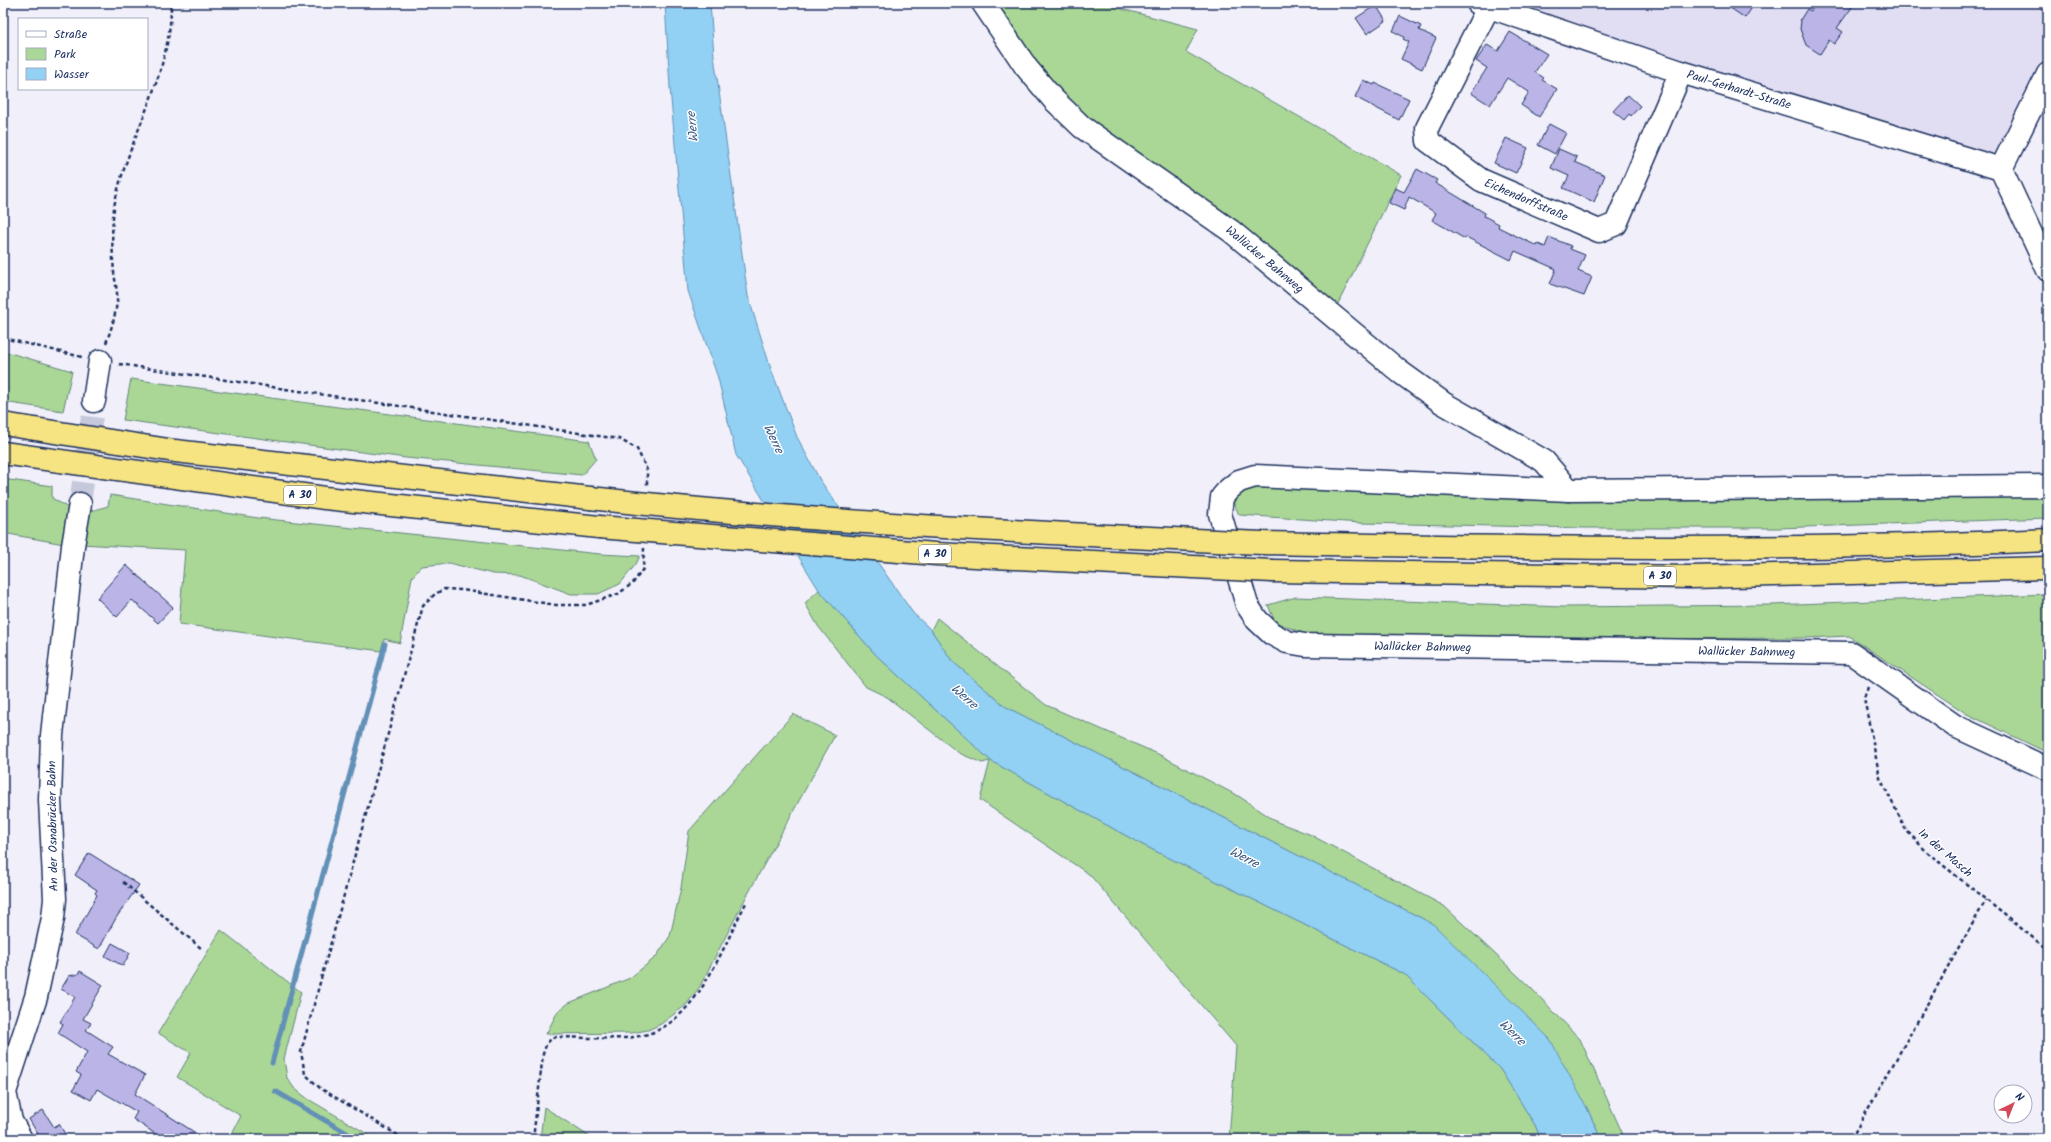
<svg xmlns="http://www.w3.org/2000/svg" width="2051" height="1142" font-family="Kalam,sans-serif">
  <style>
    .built { fill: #e1def4 }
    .green { fill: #aad796; stroke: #62837a }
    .water { fill: #92d1f3; stroke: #6290b7 }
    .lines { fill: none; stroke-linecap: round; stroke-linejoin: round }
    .stream { stroke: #6290b7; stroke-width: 5 }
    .building { fill: #bbb5e7; stroke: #1b2f5e }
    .minor-tunnel { stroke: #c6c9db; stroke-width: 22; stroke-dasharray: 22 11; stroke-linecap: butt }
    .minor-casing { stroke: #1b2f5e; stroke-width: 25 }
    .highway-casing { stroke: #1b2f5e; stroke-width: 25 }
    .path { stroke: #1b2f5e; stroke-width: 2.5; stroke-dasharray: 4 3; stroke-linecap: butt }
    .minor { stroke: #fff; stroke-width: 22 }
    .highway { stroke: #f6e381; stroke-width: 22 }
    .highway-bridge-casing { stroke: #1b2f5e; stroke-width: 25; stroke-linecap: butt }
    .highway-bridge { stroke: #f6e381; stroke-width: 22 }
    .labels { text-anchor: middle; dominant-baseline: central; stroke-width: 3; stroke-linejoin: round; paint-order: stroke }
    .shield { fill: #fff; stroke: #5f6d8e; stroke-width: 1 }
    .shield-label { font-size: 11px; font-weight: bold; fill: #1b2f5e }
    .street-label { font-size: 12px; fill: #1b2f5e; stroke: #fff }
    .water-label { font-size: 13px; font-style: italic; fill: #395883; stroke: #fff }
  </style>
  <rect width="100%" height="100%" fill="#f1f0fa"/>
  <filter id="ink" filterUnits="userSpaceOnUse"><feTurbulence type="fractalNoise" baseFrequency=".025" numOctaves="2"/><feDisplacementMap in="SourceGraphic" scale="8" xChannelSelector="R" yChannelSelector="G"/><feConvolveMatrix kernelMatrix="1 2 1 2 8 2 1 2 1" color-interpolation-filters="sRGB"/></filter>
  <g filter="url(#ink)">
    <polygon class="built" points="1484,3 2048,3 2048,50 1995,157"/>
    <g class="green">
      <polygon points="988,3 1119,3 1118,8 1198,29 1186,52 1401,175 1333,314 1086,121 1036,70"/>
      <polygon points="3,351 72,371 63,411 3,402"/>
      <polygon points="131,379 589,441 596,459 582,475 406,458 123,420"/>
      <polygon points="3,479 52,486 52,498 70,509 64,544 3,533"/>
      <polygon points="1244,485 2048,492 2048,518 1778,528 1585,528 1361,523 1239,515 1233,501"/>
      <polygon points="110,495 258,518 600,554 640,556 636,564 620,584 598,594 571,594 520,575 493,574 449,563 422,566 412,577 400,643 384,639 381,651 179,624 185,550 81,544 87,512 108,506"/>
      <polygon points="819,590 876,655 991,761 1141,844 1404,974 1500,1069 1535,1125 1541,1139 1229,1139 1236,1046 1090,875 980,800 990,761 982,763 959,753 887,697 866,687 818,626 805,603"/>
      <polygon points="2048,594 2048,753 1967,714 1849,636 1806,638 1358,640 1313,637 1275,622 1268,605 1296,597 1563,607 1772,605"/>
      <polygon points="937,618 1046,705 1158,754 1240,797 1277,822 1309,834 1444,906 1531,988 1580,1039 1625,1139 1601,1139 1587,1108 1433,924 1006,707 952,661 931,630"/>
      <polygon points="793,714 835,735 743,903 699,988 686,1005 661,1024 648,1030 631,1033 546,1034 558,1011 569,1003 630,978 656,957 670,936 681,888 689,831"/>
      <polygon points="221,930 301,992 284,1059 287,1078 294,1088 308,1099 376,1139 229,1139 241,1116 177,1077 191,1053 158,1033"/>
      <polygon points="544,1107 593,1139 540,1139"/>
    </g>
    <polygon class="water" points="665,3 710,3 714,56 748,296 771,369 797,437 820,480 913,613 931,630 952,661 1006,707 1433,924 1550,1039 1587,1108 1601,1139 1541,1139 1535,1125 1500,1069 1404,974 1141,844 991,761 876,655 819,590 736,455 718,378 688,291 670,88"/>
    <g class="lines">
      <g class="stream">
        <polyline points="272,1063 385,644"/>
        <polyline points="275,1091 357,1139"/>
      </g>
    </g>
    <g class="building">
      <polygon points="1723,3 1755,3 1745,18"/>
      <polygon points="1816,3 1855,3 1837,28 1843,32 1834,44 1829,40 1820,54 1806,45 1800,29 1801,21 1800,20 1807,9 1811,11"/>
      <polygon points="1376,5 1386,21 1367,34 1356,18"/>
      <polygon points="1400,16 1421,26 1419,30 1436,38 1422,69 1401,59 1409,42 1403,39 1404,37 1393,31"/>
      <polygon points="1510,32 1547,54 1535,72 1544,78 1542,80 1557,89 1539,117 1521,105 1529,92 1507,78 1490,105 1471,93 1487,68 1476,61 1487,45 1498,51"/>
      <polygon points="1363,80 1374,85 1375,83 1409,99 1399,120 1355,97"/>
      <polygon points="1628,95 1640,106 1631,116 1629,114 1624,120 1613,111"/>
      <polygon points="1549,124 1566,133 1555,154 1538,145"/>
      <polygon points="1506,138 1528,148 1516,173 1494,163"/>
      <polygon points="1559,149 1577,157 1575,162 1605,175 1594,202 1563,188 1569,176 1551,168"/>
      <polygon points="1417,169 1437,180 1435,183 1485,213 1484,216 1499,224 1498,227 1537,246 1538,244 1545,247 1549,237 1571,246 1570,249 1585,255 1578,271 1592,277 1584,296 1550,284 1556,269 1515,251 1511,260 1466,237 1465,239 1432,220 1436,213 1409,197 1404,210 1389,203 1395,188 1404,192"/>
      <polygon points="126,565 173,607 158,623 132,600 117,617 97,598"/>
      <polygon points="89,853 139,885 116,918 99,949 75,935 97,895 95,893 97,890 75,875"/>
      <polygon points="112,943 130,953 123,966 105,956"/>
      <polygon points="80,971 103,985 83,1019 91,1023 86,1030 113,1047 108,1054 145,1075 135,1094 205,1139 163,1139 133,1119 137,1112 97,1089 91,1100 73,1090 81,1075 76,1072 87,1052 58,1033 63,1024 60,1022 75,997 61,989 69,976 78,974"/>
      <polygon points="43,1110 54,1127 59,1124 68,1139 34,1139 39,1136 29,1119"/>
    </g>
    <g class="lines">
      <polyline class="minor-tunnel" points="80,504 94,401"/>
      <g class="minor-casing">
        <g id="minor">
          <path id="s1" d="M983,3L1026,67L1053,99L1082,127L1231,231L1400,372L1443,403L1544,461L1569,490"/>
          <path id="s2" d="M1478,3L1681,72L2001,169"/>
          <path id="s3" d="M1489,6L1427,128L1428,141L1481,180L1599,231L1616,224L1681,72"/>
          <polyline points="2001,169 2048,270"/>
          <polyline points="2001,169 2048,74"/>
          <polyline points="94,401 100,361"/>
          <path id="s4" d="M2048,486L1569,490L1255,476L1239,481L1229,489L1222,497L1220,514L1247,605L1257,620L1272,634L1287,642L1305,645L1851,653L1955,726L2048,769"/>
          <polyline points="21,1139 11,1121 5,1092 36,997 53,918 55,899 50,800 52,735 73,546 80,504"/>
        </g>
      </g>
      <g class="highway-casing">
        <g id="highway">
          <polyline points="3,424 175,451 590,498"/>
          <polyline points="3,453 325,498 599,527"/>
          <path d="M1263,543C1525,548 1786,552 2048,540"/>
          <polyline points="1272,571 1691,577 2048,568"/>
        </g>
      </g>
      <g class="path">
        <polyline points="3,338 82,357"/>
        <path d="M106,343C111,330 115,317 117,302C118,292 115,282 114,272C112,249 111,224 115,202C129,135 172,73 171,3"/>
        <polyline points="119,364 619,439 637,449 647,470 647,485"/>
        <polyline points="1868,687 1864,698 1880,778 1906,830 1928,853 2048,950"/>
        <polyline points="123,882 202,949"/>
        <polyline points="404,1139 320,1088 305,1074 301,1052 423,606 435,594 444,589 462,590 556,605 586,605 618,594 633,583 643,569 644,548"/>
        <path d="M533,1139L543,1054C546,1045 547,1040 556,1037C582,1037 628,1042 651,1033C700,1015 723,946 746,903"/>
        <polyline points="1851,1139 1986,900"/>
      </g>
      <use href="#minor" class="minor"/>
      <use href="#highway" class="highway"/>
      <g class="highway-bridge-casing">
        <g id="highway-bridge">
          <path d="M590,498C814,523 1038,533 1263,543"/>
          <polyline points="599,527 936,554 1272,571"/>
        </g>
      </g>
      <use href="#highway-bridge" class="highway-bridge"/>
    </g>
  </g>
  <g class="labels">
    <g class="shield">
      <rect x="284" y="486" width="32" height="18" rx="3"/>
      <rect x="919" y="545" width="32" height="18" rx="3"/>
      <rect x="1644" y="567" width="32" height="18" rx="3"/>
    </g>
    <g class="shield-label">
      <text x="300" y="495">A 30</text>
      <text x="935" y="554">A 30</text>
      <text x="1660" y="576">A 30</text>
    </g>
    <g class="street-label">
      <text stroke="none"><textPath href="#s2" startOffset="275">Paul-Gerhardt-Straße</textPath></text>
      <text stroke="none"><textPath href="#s3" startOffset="265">Eichendorffstraße</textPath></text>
      <text stroke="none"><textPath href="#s1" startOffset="385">Wallücker Bahnweg</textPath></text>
      <text stroke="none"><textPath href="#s4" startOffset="1137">Wallücker Bahnweg</textPath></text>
      <text stroke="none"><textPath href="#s4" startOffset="1461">Wallücker Bahnweg</textPath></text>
      <text transform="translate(53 826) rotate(-91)">An der Osnabrücker Bahn</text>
      <text transform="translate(1945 853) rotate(41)">In der Masch</text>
    </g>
    <g class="water-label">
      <text transform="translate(693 127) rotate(-96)">Werre</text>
      <text transform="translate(773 439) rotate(64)">Werre</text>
      <text transform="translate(964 697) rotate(41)">Werre</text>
      <text transform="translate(1244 858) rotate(27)">Werre</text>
      <text transform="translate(1512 1033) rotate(44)">Werre</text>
    </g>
  </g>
  <rect width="2051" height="1142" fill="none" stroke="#fff" stroke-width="16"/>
  <rect x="8" y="8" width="2035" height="1126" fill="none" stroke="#1b2f5e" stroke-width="1.5" filter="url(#ink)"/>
  <rect x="18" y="18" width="130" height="72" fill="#ffffff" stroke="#a4acbf"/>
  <rect x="26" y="31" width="20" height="6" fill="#ffffff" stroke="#a4acbf"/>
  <text x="54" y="38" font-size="12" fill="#1b2f5e">Straße</text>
  <rect x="26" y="48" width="20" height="12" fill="#aad796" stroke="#a4acbf"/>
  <text x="54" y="58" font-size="12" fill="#1b2f5e">Park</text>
  <rect x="26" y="68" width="20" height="12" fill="#92d1f3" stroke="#a4acbf"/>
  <text x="54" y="78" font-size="12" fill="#1b2f5e">Wasser</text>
  <g transform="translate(2013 1104) rotate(43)"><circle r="19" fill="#ffffff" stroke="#a4acbf"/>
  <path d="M0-3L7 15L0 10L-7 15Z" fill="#d1495b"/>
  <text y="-6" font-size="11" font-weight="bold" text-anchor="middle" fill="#1b2f5e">N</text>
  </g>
</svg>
